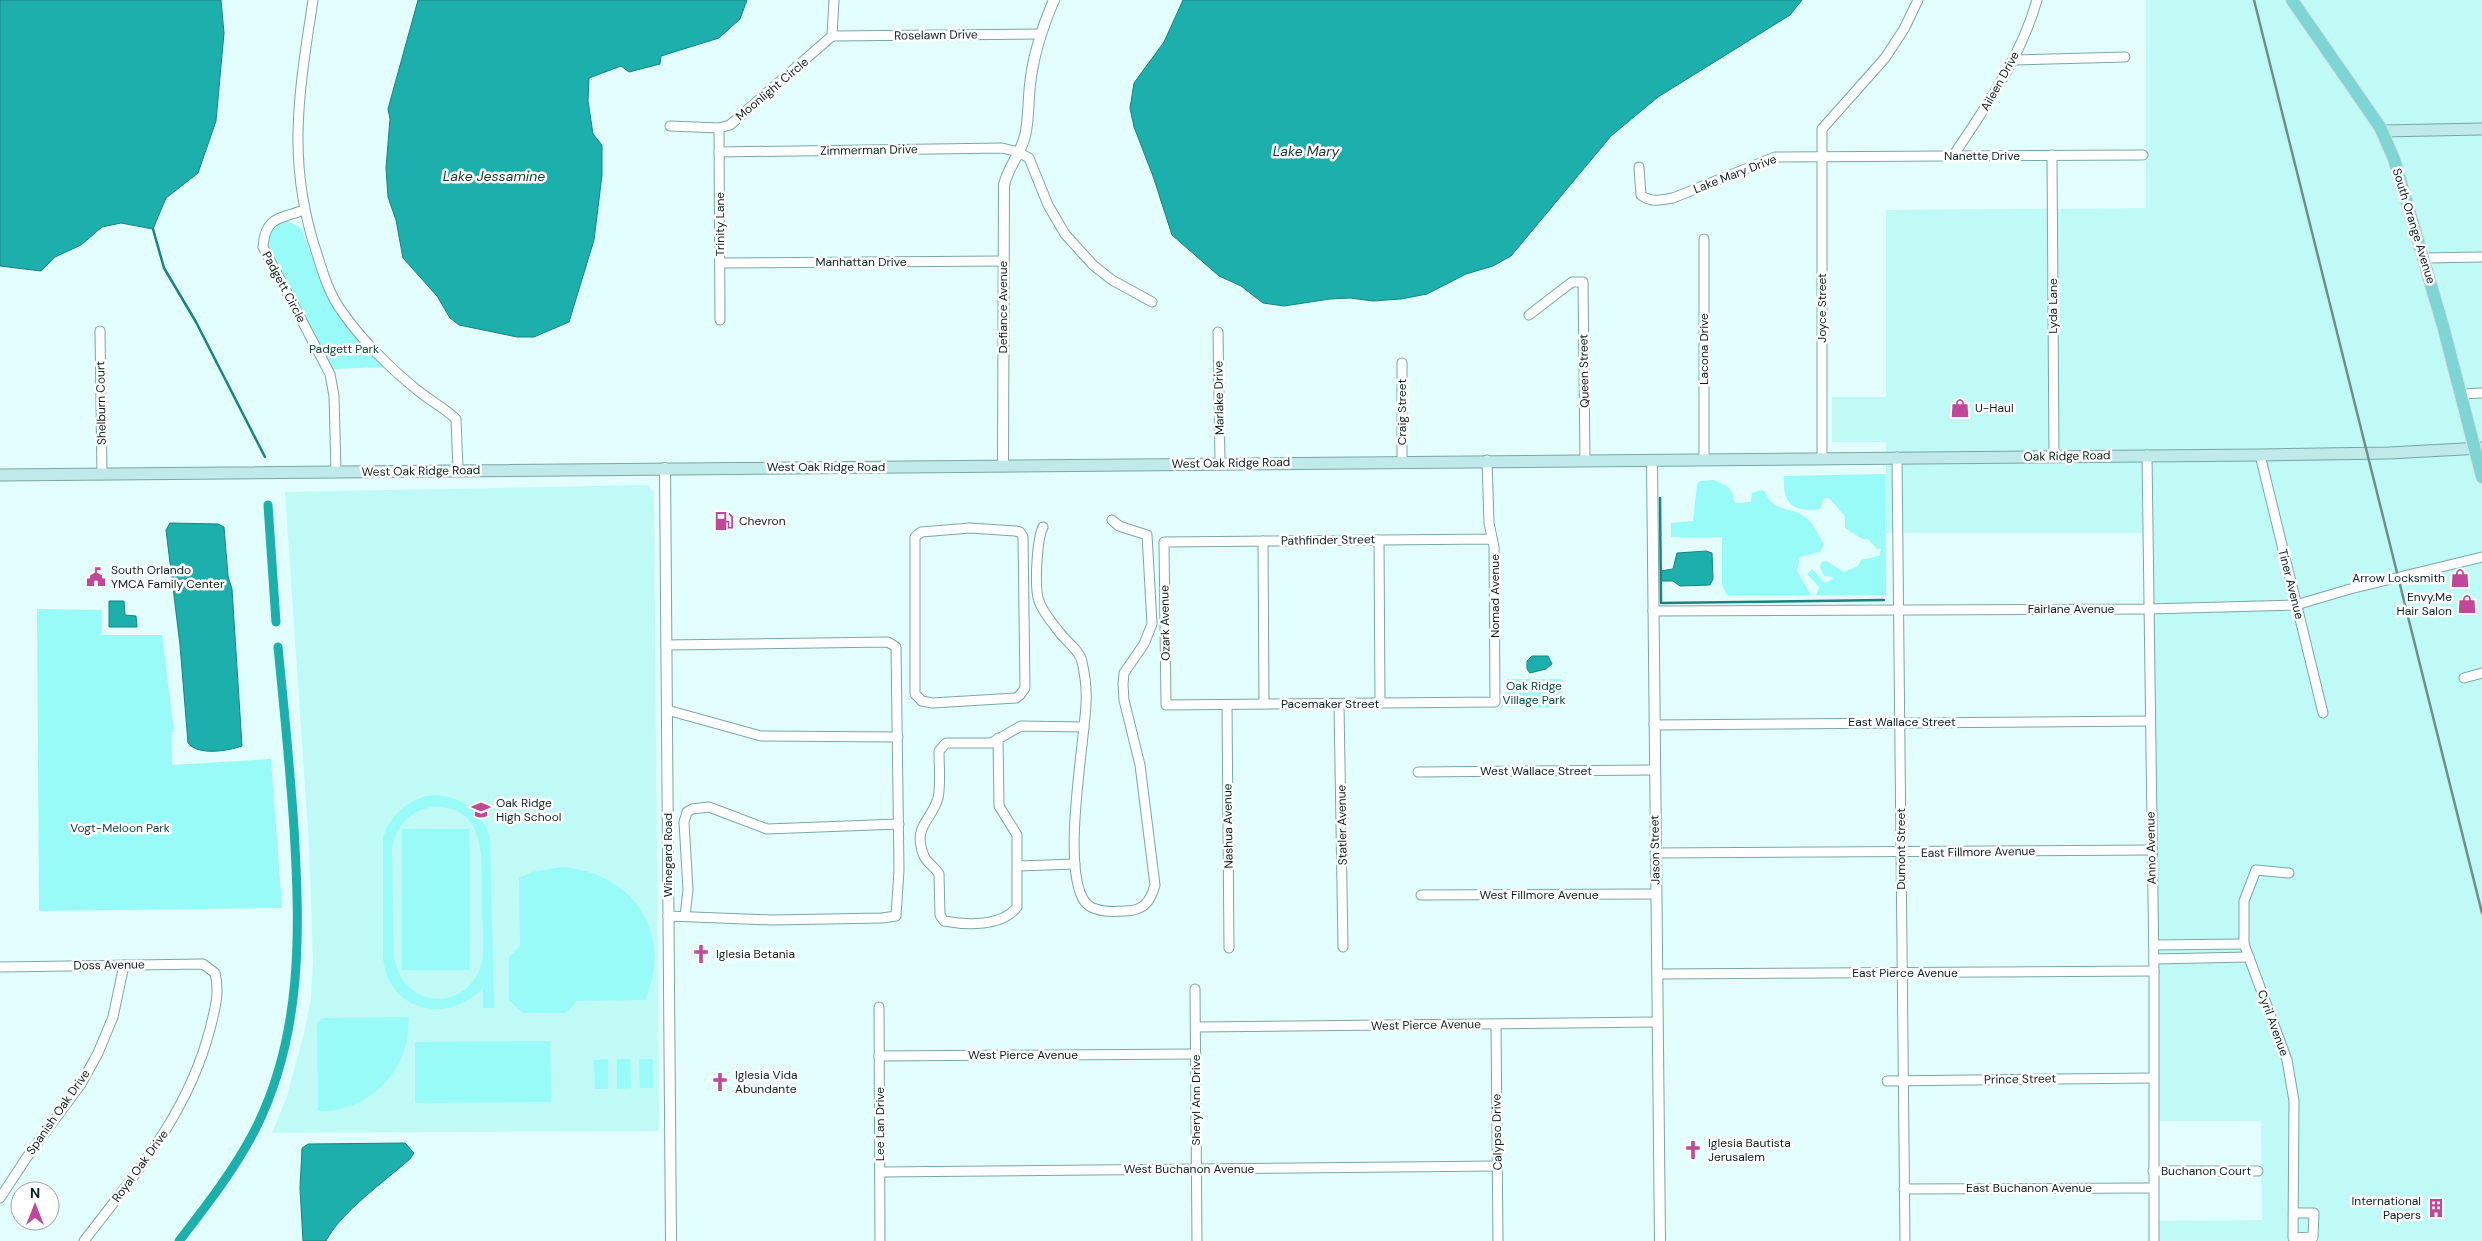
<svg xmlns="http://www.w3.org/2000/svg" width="2482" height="1241" font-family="'DM Sans',sans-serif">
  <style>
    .built { fill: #bffaf7 }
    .green { fill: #99fbf7; fill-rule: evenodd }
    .water { fill: #1cafac; stroke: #178481 }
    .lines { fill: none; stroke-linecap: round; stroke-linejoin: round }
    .stream { stroke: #178481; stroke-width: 2.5 }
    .canal { stroke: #1cafac; stroke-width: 9 }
    .minor-casing { stroke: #7aa7a5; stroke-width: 11 }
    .tertiary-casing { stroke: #7aa7a5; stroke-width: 12 }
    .secondary-casing { stroke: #7aa7a5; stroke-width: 13 }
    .primary-casing { stroke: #dde0e0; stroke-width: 14 }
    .minor { stroke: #fff; stroke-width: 9 }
    .tertiary { stroke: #fff; stroke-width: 10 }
    .secondary { stroke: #bfeae9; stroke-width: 11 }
    .primary { stroke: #7fd5d3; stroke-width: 12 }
    .rail { stroke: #748c8b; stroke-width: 2.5 }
    .labels { text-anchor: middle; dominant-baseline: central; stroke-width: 5; stroke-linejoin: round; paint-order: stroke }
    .street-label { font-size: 12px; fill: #0c1f1e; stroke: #fff }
    .park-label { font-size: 12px; fill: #084543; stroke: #fff }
    .poi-label { font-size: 12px; fill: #0c1f1e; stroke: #fff; text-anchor: start }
    .water-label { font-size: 14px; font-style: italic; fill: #1d3332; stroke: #fff }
  </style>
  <rect width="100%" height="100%" fill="#e2fefd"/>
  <g class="built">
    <polygon points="2146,0 2482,0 2482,1241 2155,1241 2155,1221 2262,1220 2261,1121 2154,1121 2148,533 1886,533 1886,442 1832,442 1832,397 1886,397 1886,210 2146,208"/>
    <polygon points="647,485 654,492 659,1131 272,1133 286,1099 304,1034 311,997 313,961 309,845 285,492"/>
  </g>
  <g class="green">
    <polygon points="287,221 301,228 323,286 384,367 332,369 267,242 272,229"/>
    <path d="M1885,474L1886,595H1816L1819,587L1807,574L1812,569L1825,583L1833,579L1832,577L1824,576L1820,567L1822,562L1826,561L1844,572L1858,566L1861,560L1879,556L1881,549H1877L1868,539H1862L1845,528V516L1829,498H1824L1820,509C1793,513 1782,503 1784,476Z"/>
    <path d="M1713,480C1729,486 1731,487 1735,503L1751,502L1752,493L1762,490C1768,494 1767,498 1771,502C1779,510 1791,509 1800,514C1812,519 1818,534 1824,545L1820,552L1800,557L1797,571L1811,595H1727L1722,585V537H1671V523L1693,521L1697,484L1700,481Z"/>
    <polygon points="37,609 101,610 101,635 162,635 174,732 171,732 172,765 271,759 282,908 39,911"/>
    <rect x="1507" y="679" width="54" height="28"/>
    <path d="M426,796C456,792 480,808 490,837L494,1008H483V988C447,1025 388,1012 383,957V838C390,816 404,803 426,796ZM432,807C490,804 481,864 482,904C482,923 485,944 482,962C468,1015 400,1009 394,955L392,852C394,828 408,811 432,807Z"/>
    <rect x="402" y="829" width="67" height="141"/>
    <path d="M561,867C632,871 675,934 645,1000L577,1001L566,1013H523L509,1000V957L520,946L519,878L532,872Z"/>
    <path d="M409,1017C408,1028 408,1040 404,1051C392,1087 356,1113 318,1111L317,1023L322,1018Z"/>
    <polygon points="550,1041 551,1102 415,1103 415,1042"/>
    <polygon points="608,1059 608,1089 595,1089 594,1060"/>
    <polygon points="617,1059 630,1059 631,1088 617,1089"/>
    <polygon points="639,1059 653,1059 653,1088 640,1088"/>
  </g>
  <g class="water">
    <polygon points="0,0 221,0 224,33 216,121 198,173 166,198 153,229 121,223 102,227 81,245 55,257 41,271 0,266"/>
    <polygon points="418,0 747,0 740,19 719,38 661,56 660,64 629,72 621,66 589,78 588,101 593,134 602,145 602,175 594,240 569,322 534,337 517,337 459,325 450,318 437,296 403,258 396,220 388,197 386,168 390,119 388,109"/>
    <polygon points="1183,0 1802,0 1790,15 1658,97 1611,136 1511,256 1493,266 1466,274 1427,294 1401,299 1373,301 1350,298 1330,299 1284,306 1263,303 1241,286 1219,276 1172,235 1153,176 1134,127 1130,108 1134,83 1164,42"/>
    <path d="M170,523L218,524L224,527L228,576L232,589L242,746C228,751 198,756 188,743L180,645L166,530Z"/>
    <polygon points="1706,551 1712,553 1713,579 1710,585 1680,586 1673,581 1661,581 1661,571 1673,569 1677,553"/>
    <polygon points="109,601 124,601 125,615 136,616 137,627 109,627"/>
    <polygon points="1532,656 1548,656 1552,664 1546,669 1530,673 1527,669 1527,661"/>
    <path d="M405,1143L414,1153L410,1159C386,1180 340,1213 326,1241H303L300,1188L302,1148L308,1144Z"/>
  </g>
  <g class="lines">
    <g class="stream">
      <polyline points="153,229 164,268 196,322 265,457"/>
      <polyline points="1660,498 1661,603 1884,600"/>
    </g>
    <g class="canal">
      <polyline points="268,505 276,622"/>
      <path d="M179,1241C207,1205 235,1169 256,1128C303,1033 300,931 294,828C290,768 284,707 278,647"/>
    </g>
    <g class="minor-casing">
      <g id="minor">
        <path d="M313,0C299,93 286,162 317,254C323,274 330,296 343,313C361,339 391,369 416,389C429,400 443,407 456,419L458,470"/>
        <polyline points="832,36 1039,34"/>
        <polyline points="2013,60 2125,57"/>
        <polyline points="670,126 719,128 730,125 832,36 834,0"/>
        <polyline points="719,128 720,320"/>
        <polyline points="719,152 1002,148 1018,152 1029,158 1048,205 1065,234 1093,265 1112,280 1152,302"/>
        <polyline points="2052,155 2054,457"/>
        <path d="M1953,156C1985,108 2021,57 2037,0"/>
        <path d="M1639,167L1641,195C1651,203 1661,200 1673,198L1775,157L2143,155"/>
        <path d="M304,210C279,219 265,217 263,247L330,374L334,396L336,472"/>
        <polyline points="1704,239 1704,459"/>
        <polyline points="2424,258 2482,257"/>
        <polyline points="720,263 1003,261"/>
        <polyline points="1529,315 1572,282 1583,282 1585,460"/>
        <polyline points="100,331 102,474"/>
        <polyline points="1218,332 1220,463"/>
        <polyline points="2461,394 2482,393"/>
        <polyline points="2147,455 2154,971 2154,1241"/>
        <polyline points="2260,455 2323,713"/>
        <polyline points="1897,457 1905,1241"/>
        <polyline points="1822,458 1822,129 1885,58 1904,29 1918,0"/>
        <polyline points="1487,460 1489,523 1494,547 1495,702 1166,705 1164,542 1491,539"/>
        <polyline points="1402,461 1402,363"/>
        <path d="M1043,527C1037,539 1034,588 1039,601C1042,611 1053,624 1060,633C1066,641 1081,652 1082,662C1085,675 1087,690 1086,704C1084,746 1061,869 1085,902C1093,912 1112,912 1124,911C1143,911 1150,903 1155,885L1140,765L1124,700L1123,684L1124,673L1144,644L1152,624L1147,535L1119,526L1112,520"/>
        <polygon points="970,528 1015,531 1020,532 1023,537 1025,688 1020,695 1016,698 932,703 922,701 915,694 915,537 921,532"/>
        <polyline points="1379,540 1380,703"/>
        <polyline points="1263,541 1264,704"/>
        <polyline points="1653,611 2148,609 2296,605 2350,589 2482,557"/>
        <polyline points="666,645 888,642 896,647 899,870 896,916 882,918 772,920 668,916"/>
        <polyline points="2464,678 2482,673"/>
        <polyline points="1339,704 1343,947"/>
        <polyline points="1227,705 1229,948"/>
        <polyline points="667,710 761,736 898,737"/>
        <polyline points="1654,725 2150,721"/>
        <path d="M998,738L999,806L1017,835V907C1002,927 966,925 944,921L940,915L939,874C935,867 927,863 924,856C912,826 931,822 938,798C941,784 939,766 939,751L946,743H991L1021,726L1084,727"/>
        <polyline points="1418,772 1654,770"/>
        <polyline points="1655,853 2151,850"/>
        <polyline points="1018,866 1075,864"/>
        <polyline points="2289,873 2256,870 2244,901 2244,944 2287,1060 2294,1101 2293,1238 2313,1237 2314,1213 2293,1213"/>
        <polyline points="1421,895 1656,894"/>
        <polyline points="685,916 688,890 684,822 687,812 692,809 709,807 767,829 899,824"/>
        <polyline points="2154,945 2244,944"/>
        <polyline points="2154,959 2249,957"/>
        <path d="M0,967L203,964L215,973C220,992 215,1009 210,1029C188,1114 136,1173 84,1241"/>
        <polyline points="1657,974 2154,971"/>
        <polyline points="1195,989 1197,1241"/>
        <polyline points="879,1007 880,1241"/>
        <polyline points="1496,1024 1498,1241"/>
        <polyline points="1196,1027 1656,1022"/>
        <polyline points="879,1056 1196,1054"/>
        <polyline points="1887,1081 2153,1078"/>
        <polyline points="2153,1171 2258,1171"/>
        <polyline points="880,1172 1498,1166"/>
        <polyline points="1904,1189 2153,1188"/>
        <polyline points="0,1198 27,1157 81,1084 98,1053 113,1017 124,965"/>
      </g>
    </g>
    <g class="tertiary-casing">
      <g id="tertiary">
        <polyline points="1652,460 1660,1241"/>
        <path d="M1003,465L1004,185C1008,167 1021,153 1025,136C1029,119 1028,102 1030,85C1033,55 1042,28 1054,0"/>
        <polyline points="665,468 671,1241"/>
      </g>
    </g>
    <g class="secondary-casing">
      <g id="secondary">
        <polyline points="2382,131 2482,129"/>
        <polyline points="0,475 2260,455 2389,453 2482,448"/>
      </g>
    </g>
    <g class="primary-casing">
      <polyline id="primary" points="2292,0 2380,127 2394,159 2443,326 2482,477"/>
    </g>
    <use href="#minor" class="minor"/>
    <use href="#tertiary" class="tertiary"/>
    <use href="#secondary" class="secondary"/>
    <use href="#primary" class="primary"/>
    <polyline class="rail" points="2254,0 2482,913"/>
  </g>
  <defs>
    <g id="shop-bare" transform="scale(1.5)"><path d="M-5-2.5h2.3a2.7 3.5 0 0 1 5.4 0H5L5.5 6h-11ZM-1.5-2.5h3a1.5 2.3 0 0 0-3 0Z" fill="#c14799" stroke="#fff" stroke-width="2.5" paint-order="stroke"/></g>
    <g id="fuel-bare" transform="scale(1.5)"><path d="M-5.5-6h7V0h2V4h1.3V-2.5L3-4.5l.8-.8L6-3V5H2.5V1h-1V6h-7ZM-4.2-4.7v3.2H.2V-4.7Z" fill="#c14799" stroke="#fff" stroke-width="2.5" paint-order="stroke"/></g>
    <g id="civic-bare" transform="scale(1.5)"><path d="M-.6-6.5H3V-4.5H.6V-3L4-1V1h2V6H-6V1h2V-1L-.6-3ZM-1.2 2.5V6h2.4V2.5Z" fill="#c14799" stroke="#fff" stroke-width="2.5" paint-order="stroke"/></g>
    <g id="school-bare" transform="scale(1.5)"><path d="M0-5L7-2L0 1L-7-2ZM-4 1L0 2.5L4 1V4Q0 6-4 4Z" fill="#c14799" stroke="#fff" stroke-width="2.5" paint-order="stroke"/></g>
    <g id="church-bare" transform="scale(1.5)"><path d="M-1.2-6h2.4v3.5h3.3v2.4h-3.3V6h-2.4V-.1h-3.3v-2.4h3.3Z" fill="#c14799" stroke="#fff" stroke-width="2.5" paint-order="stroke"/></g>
    <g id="building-bare" transform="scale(1.5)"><path d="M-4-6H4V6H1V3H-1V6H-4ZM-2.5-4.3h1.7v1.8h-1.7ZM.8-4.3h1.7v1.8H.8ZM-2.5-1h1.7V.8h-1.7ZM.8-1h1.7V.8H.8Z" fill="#c14799" stroke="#fff" stroke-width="2.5" paint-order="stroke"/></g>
  </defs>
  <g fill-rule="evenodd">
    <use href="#shop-bare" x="1960" y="408"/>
    <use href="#fuel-bare" x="724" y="521"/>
    <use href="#civic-bare" x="96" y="577"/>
    <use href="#shop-bare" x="2460" y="578"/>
    <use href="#shop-bare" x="2467" y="604"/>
    <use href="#school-bare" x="481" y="810"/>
    <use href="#church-bare" x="701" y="954"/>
    <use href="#church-bare" x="720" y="1082"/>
    <use href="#church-bare" x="1693" y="1150"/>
    <use href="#building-bare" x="2436" y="1208"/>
  </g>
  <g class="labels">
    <g class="street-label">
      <text transform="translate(936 35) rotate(-1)">Roselawn Drive</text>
      <text transform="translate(2000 81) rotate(-61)">Aileen Drive</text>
      <text transform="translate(772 89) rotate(-40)">Moonlight Circle</text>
      <text transform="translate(869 150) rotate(-1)">Zimmerman Drive</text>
      <text x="1982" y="156">Nanette Drive</text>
      <text transform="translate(1735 174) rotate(-21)">Lake Mary Drive</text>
      <text transform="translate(720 224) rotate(-90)">Trinity Lane</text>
      <text transform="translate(2414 226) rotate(73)">South Orange Avenue</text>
      <text x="861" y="262">Manhattan Drive</text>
      <text transform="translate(284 287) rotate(62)">Padgett Circle</text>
      <text transform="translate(2053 306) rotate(-90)">Lyda Lane</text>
      <text transform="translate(1003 307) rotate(-90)">Defiance Avenue</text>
      <text transform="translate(1822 308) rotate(-90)">Joyce Street</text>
      <text transform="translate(1704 349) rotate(-90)">Lacona Drive</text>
      <text transform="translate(1584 371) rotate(-91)">Queen Street</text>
      <text transform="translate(1219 398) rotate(-91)">Marlake Drive</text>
      <text transform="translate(101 403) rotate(-91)">Shelburn Court</text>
      <text transform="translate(1402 412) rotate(-90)">Craig Street</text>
      <text transform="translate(2067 456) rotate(-1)">Oak Ridge Road</text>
      <text transform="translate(1231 463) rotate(-1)">West Oak Ridge Road</text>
      <text x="826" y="467">West Oak Ridge Road</text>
      <text transform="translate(421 471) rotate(-1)">West Oak Ridge Road</text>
      <text transform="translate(1328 540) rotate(-1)">Pathfinder Street</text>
      <text transform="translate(2291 584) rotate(76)">Tiner Avenue</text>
      <text transform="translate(1495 596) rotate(-90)">Nomad Avenue</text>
      <text x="2071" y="609">Fairlane Avenue</text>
      <text transform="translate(1165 623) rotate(-91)">Ozark Avenue</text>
      <text x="1330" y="704">Pacemaker Street</text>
      <text x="1902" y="722">East Wallace Street</text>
      <text x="1536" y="771">West Wallace Street</text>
      <text transform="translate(1342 825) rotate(-91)">Statler Avenue</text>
      <text transform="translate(1228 826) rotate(-91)">Nashua Avenue</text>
      <text transform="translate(2151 848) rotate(-91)">Anno Avenue</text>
      <text transform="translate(1901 849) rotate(-90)">Dumont Street</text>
      <text transform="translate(1655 850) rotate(-91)">Jason Street</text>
      <text transform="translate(1978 852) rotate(-1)">East Fillmore Avenue</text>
      <text transform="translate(668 855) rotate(-90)">Winegard Road</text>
      <text x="1539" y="895">West Fillmore Avenue</text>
      <text transform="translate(109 965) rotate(-1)">Doss Avenue</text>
      <text x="1905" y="973">East Pierce Avenue</text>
      <text transform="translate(2273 1023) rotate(70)">Cyril Avenue</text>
      <text transform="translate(1426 1025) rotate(-1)">West Pierce Avenue</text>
      <text x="1023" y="1055">West Pierce Avenue</text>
      <text transform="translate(2020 1079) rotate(-1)">Prince Street</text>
      <text transform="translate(1196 1100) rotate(-90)">Sheryl Ann Drive</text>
      <text transform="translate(58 1112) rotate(-55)">Spanish Oak Drive</text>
      <text transform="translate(880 1124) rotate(-90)">Lee Lan Drive</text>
      <text transform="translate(1497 1132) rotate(-91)">Calypso Drive</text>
      <text transform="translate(140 1166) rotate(-54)">Royal Oak Drive</text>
      <text x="1189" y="1169">West Buchanon Avenue</text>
      <text x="2206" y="1171">Buchanon Court</text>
      <text x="2029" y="1188">East Buchanon Avenue</text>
    </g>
    <g class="park-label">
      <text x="344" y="349">Padgett Park</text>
      <text x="1534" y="686">Oak Ridge<tspan x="1534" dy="14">Village Park</tspan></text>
      <text x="120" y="828">Vogt-Meloon Park</text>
    </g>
    <g class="poi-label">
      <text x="1975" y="408">U-Haul</text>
      <text x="739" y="521">Chevron</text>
      <text x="111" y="570">South Orlando<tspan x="111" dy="14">YMCA Family Center</tspan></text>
      <text x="2445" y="578" text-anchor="end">Arrow Locksmith</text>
      <text x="2452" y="597" text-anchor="end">Envy.Me<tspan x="2452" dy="14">Hair Salon</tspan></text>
      <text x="496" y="803">Oak Ridge<tspan x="496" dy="14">High School</tspan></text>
      <text x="716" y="954">Iglesia Betania</text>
      <text x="735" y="1075">Iglesia Vida<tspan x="735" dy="14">Abundante</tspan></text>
      <text x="1708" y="1143">Iglesia Bautista<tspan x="1708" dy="14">Jerusalem</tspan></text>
      <text x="2421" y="1201" text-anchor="end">International<tspan x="2421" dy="14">Papers</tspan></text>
    </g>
    <g class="water-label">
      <text x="1306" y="151">Lake Mary</text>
      <text x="494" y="176">Lake Jessamine</text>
    </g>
  </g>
  <g transform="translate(35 1206)"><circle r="24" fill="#ffffff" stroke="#9ea5a5"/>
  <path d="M0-4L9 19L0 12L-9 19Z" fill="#c14799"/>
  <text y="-8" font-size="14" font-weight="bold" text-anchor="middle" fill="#0c1f1e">N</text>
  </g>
</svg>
